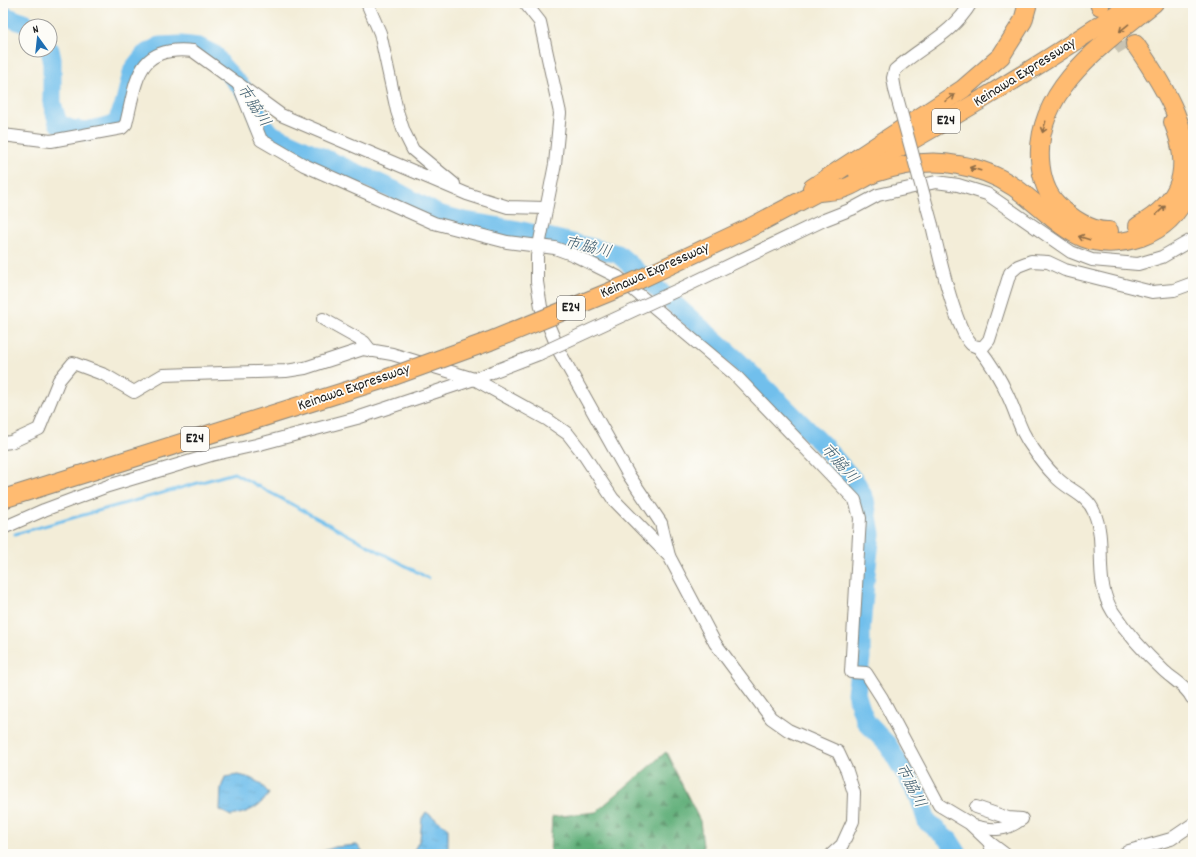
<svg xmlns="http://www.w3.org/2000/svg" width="1196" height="857" font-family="Dekko,'Klee One',sans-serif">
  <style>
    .forest { fill: url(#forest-firs); stroke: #3e664a }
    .water { fill: url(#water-ripples); stroke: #466e84 }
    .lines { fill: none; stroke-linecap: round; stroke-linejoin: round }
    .stream { stroke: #71bfec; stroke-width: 3 }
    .river { stroke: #71bfec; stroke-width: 19 }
    .highway-tunnel { stroke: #c8c3b2; stroke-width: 18; stroke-dasharray: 18 9; stroke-linecap: butt }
    .minor-casing { stroke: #88847a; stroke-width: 14 }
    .highway-casing { stroke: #88847a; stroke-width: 20 }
    .minor { stroke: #fff; stroke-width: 12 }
    .highway { stroke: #ffbb71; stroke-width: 18 }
    .minor-bridge-casing { stroke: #88847a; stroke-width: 14; stroke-linecap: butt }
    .highway-bridge-casing { stroke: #88847a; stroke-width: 20; stroke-linecap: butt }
    .minor-bridge { stroke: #fff; stroke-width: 12 }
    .highway-bridge { stroke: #ffbb71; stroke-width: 18 }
    .oneway { stroke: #8e6c46 }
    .labels { text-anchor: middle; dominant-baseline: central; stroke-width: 3.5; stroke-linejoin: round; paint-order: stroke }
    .shield { fill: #fdfcf7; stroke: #605f5e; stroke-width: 1 }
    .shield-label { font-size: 14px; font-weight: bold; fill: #1c1c1c }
    .street-label { font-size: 15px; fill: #1c1c1c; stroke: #fdfcf7 }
    .water-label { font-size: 16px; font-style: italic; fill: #3e5d6f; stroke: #fdfcf7 }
  </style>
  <defs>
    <pattern id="forest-firs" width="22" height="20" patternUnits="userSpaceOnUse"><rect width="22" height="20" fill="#61af79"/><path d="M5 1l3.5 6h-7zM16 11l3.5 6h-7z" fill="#4f8e62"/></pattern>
    <pattern id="water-ripples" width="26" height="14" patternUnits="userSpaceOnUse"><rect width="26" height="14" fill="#71bfec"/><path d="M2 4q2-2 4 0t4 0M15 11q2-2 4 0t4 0" fill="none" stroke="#61a4ca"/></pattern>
  </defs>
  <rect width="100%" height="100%" fill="#fdfcf7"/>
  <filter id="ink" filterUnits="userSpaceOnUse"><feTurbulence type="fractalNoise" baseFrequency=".025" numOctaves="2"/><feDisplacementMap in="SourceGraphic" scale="8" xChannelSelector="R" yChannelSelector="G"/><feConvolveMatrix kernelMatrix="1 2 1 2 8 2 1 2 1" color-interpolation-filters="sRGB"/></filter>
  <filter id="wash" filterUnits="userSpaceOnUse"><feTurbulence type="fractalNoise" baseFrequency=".012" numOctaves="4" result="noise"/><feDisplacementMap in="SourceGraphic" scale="16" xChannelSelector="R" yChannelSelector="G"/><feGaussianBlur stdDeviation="0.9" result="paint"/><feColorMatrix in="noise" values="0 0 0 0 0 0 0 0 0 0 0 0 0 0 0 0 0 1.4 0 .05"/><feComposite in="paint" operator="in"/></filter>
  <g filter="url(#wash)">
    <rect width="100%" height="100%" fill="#f3edd8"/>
    <polygon class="forest" points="666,752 700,821 704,854 550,854 552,817 596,812"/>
    <g class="water">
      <path d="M238,775C253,778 260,781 269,794C257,809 249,812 231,816L220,810L221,788L225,777Z"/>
      <polygon points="426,812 448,828 448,848 445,854 412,854 420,839 422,818"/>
      <polygon points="357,845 364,854 315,854 335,847"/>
    </g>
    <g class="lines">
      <polyline class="stream" points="15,534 234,473 428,578"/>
      <g class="river">
        <polyline points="3,15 31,26"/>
        <polyline points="50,50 52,59 52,103 58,123 70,129 86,131 112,125 117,121 124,105 133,69 144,55 160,46 181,45 199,47 215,55 222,66 253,100 260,123 273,135 396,191 438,214 460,220 518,230 618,254 736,359 822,444 857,484 865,500 871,534 865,582 861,629 861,658 856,693 861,709 866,722 888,745 919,797 927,822 949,840 958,854"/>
      </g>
    </g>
  </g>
  <g filter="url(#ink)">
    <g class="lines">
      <g class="highway-tunnel">
        <polyline points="1109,3 1124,28"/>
        <polyline points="1108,19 1126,49"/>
      </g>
      <g class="minor-casing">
        <g id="minor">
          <polyline points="367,3 380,33 397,111 404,132 413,150 454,184"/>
          <polyline points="525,3 540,22 560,113 555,164 537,256 537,282 541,307 559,351 628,474 661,523 669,556 715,643 771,718 788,730 838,752 847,771 854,793 853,821 842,845 832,854"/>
          <polyline points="238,83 261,140 304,165 434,223 507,242 555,248 574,255 618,277 734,374 855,500 860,518 851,672 866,673 882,698 939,805 969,823 989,842"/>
          <path d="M895,90L893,78L895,70C921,46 952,35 971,3"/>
          <path d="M3,135L51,141L122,128L126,124C137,80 136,45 193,51L281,115L467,194L508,207L545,208"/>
          <path d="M932,225C938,251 954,326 971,344C974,347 979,347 983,347L989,340L1010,273L1018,266L1031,261L1048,262L1065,270L1152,292L1174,290L1193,283"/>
          <polyline points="682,288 824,220 852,209 878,195 936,182 958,185 987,194 1071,252 1092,260 1138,264 1162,257 1193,239"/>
          <polyline points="323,319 364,342 371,351"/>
          <path d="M978,347C991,363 1000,378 1008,396C1018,417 1019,430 1034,450C1040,459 1047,468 1055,476C1067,490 1087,494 1094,512C1108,544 1092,579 1113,612C1127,633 1146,654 1164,671C1175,681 1186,686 1192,698L1193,697"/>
          <polyline points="3,443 11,442 39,429 59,380 73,363 105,375 134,392 163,375 286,371 305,368 363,349 392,354 474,379 548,420 568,434 582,452 613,499 669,556"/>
          <polyline points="3,528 44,510 108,486 211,455 256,445 357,418 474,379 539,354"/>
          <path d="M974,826C993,831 1006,831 1022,819L1008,818L976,807"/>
          <polyline points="996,854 992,850 989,842 1005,854"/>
          <polyline points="1124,854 1129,851 1171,839 1193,824"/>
        </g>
      </g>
      <g class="highway-casing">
        <g id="highway">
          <polyline points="1099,3 1100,6"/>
          <path d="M857,171C951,119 1044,64 1133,3"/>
          <polyline points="812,188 963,89 1001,56 1023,21 1028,3"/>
          <path d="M818,192C826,191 835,191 842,189C854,186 864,177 875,173C902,164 929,159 958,165C977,168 998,176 1014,187C1057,217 1079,258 1141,237C1163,229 1178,215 1187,193C1196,137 1165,87 1135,44"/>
          <path d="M1138,226C1183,201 1192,169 1173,122"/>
          <polyline points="751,227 829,186"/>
          <path d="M1109,231C1090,232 1070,217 1057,204C1045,192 1041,175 1040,159C1036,88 1106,42 1154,3"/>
          <polyline points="3,499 388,378"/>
        </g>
      </g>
      <use href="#minor" class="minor"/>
      <use href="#highway" class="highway"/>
      <g class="minor-bridge-casing">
        <g id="minor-bridge">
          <polyline points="895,90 932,225"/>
          <polyline points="539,354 682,288"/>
        </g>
      </g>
      <g class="highway-bridge-casing">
        <polyline id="highway-bridge" points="388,378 490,341 634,282 751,227"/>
      </g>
      <use href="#minor-bridge" class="minor-bridge"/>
      <use href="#highway-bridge" class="highway-bridge"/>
    </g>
    <defs><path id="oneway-shaft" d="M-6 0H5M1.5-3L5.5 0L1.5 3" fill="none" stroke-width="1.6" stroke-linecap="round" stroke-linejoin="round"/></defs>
    <g class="oneway">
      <use href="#oneway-shaft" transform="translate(1124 28) rotate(141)"/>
      <use href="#oneway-shaft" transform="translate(950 98) rotate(-34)"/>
      <use href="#oneway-shaft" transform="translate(1044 127) rotate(106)"/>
      <use href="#oneway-shaft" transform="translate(975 169) rotate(-164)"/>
      <use href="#oneway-shaft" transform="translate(1161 210) rotate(-43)"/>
      <use href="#oneway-shaft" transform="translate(1084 238) rotate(-163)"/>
    </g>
  </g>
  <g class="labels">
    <g class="shield">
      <rect x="932" y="109" width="28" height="24" rx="3"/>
      <rect x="557" y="296" width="28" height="24" rx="3"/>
      <rect x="181" y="427" width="28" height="24" rx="3"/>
    </g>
    <g class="shield-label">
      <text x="946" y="121">E24</text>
      <text x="571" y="308">E24</text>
      <text x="195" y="439">E24</text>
    </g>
    <g class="street-label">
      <text transform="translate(1025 73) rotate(-32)">Keinawa Expressway</text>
      <text transform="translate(655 271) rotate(-24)">Keinawa Expressway</text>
      <text transform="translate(354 388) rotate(-19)">Keinawa Expressway</text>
    </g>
    <g class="water-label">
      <text transform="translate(253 106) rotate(57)">市脇川</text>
      <text transform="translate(588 248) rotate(13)">市脇川</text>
      <text transform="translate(839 464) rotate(49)">市脇川</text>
      <text transform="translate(910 786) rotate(63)">市脇川</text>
    </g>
  </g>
  <rect width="1196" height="857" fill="none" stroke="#fdfcf7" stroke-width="16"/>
  <g transform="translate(38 38) rotate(345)"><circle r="19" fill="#fdfcf7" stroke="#a3a29f"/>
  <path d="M0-3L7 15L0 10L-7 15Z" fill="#1f6fb2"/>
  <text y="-6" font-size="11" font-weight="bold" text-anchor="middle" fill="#1c1c1c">N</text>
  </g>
</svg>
